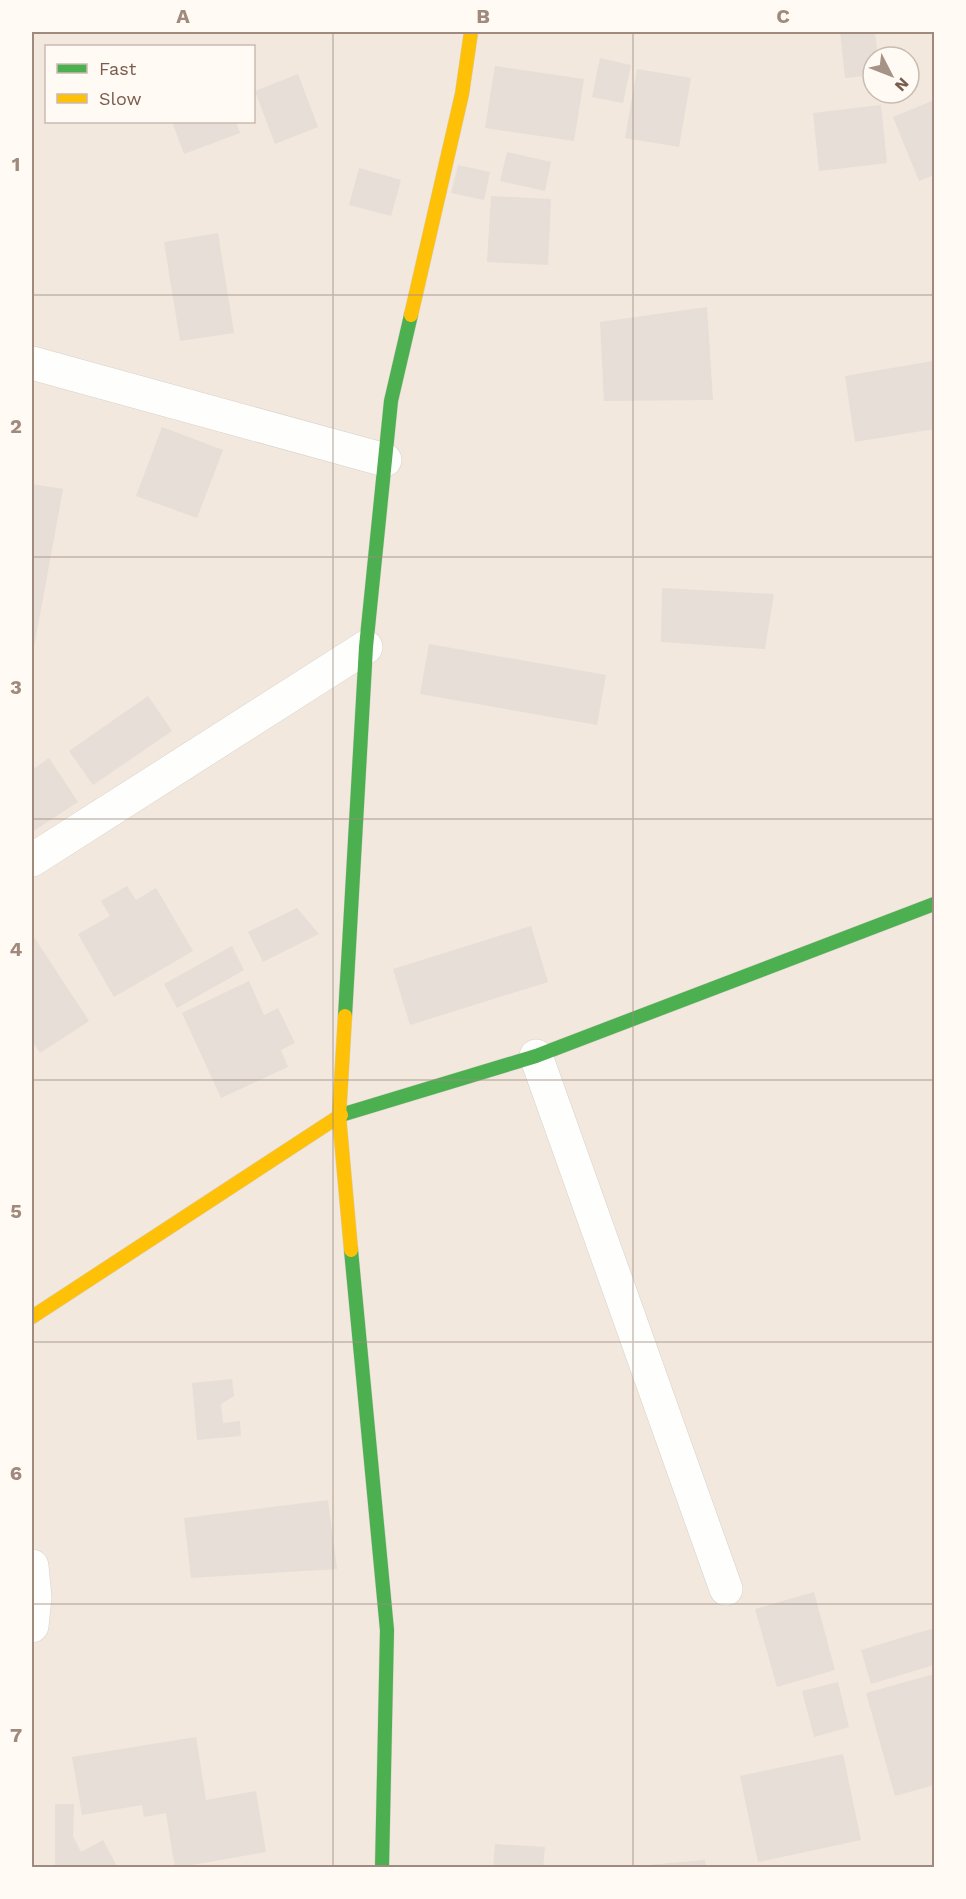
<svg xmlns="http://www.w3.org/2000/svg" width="966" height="1899" font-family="'Work Sans',sans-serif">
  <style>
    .residential { fill: #f2e8de; fill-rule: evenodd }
    .building { fill: #e6ded7 }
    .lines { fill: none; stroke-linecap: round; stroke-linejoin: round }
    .street-casing { stroke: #d7d1cb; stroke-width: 34 }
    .fast-casing { stroke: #d9d2cb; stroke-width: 15 }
    .slow-casing { stroke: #d9d2cb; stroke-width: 15 }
    .street { stroke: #fefefd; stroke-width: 33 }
    .fast { stroke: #4caf50; stroke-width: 14 }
    .slow { stroke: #ffc107; stroke-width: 14 }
    .grid { fill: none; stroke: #9f8a7d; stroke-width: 1.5; stroke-opacity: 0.55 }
    .neatline { fill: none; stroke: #9f8a7d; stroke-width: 2 }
    .grid-label { font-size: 20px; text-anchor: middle; font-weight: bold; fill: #9f8a7d }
  </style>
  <rect width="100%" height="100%" fill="#f9f5f0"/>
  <path class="residential" d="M32,32H934V1867H32ZM46,46H254V122H46ZM873,57H909V93H873Z"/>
  <g class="building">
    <polygon points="840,32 875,32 878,57 873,57 873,75 845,78"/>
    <polygon points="600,58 631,65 623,103 592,97"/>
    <polygon points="495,66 584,79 574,141 485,128"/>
    <polygon points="637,69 691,78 679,147 625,138"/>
    <polygon points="298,74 318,127 275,144 255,91"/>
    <polygon points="934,100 934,175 919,181 893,117"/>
    <polygon points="881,105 887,163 819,171 813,113"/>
    <polygon points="172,122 236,122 240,133 184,154"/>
    <polygon points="507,152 551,162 545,191 500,181"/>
    <polygon points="458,165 490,172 484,200 451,193"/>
    <polygon points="359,168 401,180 391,216 349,205"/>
    <polygon points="491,196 551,199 548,265 487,262"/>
    <polygon points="218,233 234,333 180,341 164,242"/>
    <polygon points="707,307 713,400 604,401 600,322"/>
    <polygon points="933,361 934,429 855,442 845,376"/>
    <polygon points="162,427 223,450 197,518 136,496"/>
    <polygon points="32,484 63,489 33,653 32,653"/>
    <polygon points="662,588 774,594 765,649 661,642"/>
    <polygon points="429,644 606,675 597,725 420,694"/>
    <polygon points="148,696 172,731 93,785 69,751"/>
    <polygon points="49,758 78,802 32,832 32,770"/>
    <polygon points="127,886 136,900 156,888 193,951 114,997 78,934 110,916 101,901"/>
    <polygon points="297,908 319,934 263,962 248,932"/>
    <polygon points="531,926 548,982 410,1025 393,969"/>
    <polygon points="32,934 89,1021 40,1053 32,1041"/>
    <polygon points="232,946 244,970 177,1008 164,984"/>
    <polygon points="249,981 264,1015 278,1008 295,1043 281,1050 288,1067 221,1098 182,1013"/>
    <polygon points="232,1379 234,1396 221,1404 223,1423 240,1421 241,1436 197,1440 192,1383"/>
    <polygon points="328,1500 337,1569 191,1578 184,1518"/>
    <polygon points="814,1592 835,1670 777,1687 755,1609"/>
    <polygon points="934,1628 934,1665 871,1684 861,1650"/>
    <polygon points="934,1674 934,1785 895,1796 866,1693"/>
    <polygon points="838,1682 849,1727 814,1737 802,1691"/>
    <polygon points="196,1737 206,1800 256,1791 266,1852 175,1868 166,1813 144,1817 142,1805 82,1815 72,1757"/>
    <polygon points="843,1754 861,1840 758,1862 740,1776"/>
    <polygon points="55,1804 74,1804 73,1836 81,1852 103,1840 118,1868 55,1868"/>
    <polygon points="495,1844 545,1847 543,1868 493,1868"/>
    <polygon points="705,1860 706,1868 636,1868 636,1866"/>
  </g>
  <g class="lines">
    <g class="street-casing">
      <g id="street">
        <polyline points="32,363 385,460"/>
        <polyline points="32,860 366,647"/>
        <polyline points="536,1056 726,1589"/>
        <polyline points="32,1566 35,1597 32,1626"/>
      </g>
    </g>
    <g class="fast-casing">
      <g id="fast">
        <polyline points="345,1016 366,647 391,401 411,315"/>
        <polyline points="341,1115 536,1056 934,904"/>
        <polyline points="351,1250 387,1630 382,1868"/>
      </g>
    </g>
    <g class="slow-casing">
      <g id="slow">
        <polyline points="411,315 462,94 471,32"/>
        <polyline points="345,1016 339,1116 351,1250"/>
        <polyline points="32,1317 341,1115"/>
      </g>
    </g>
    <use href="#street" class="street"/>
    <use href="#fast" class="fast"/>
    <use href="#slow" class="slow"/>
  </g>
  <path class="grid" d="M333,32V1868M633,32V1868M32,295H934M32,557H934M32,819H934M32,1080H934M32,1342H934M32,1604H934"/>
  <rect width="966" height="1899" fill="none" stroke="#fffaf3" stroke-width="66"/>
  <rect x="45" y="45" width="210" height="78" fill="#fffaf3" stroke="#cabbb1" stroke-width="1.5"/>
  <rect x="57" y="64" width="30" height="9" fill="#4caf50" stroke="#cabbb1" stroke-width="1.5"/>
  <text x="99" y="75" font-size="18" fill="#7a5c4d">Fast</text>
  <rect x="57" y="94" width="30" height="9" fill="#ffc107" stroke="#cabbb1" stroke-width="1.5"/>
  <text x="99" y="105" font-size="18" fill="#7a5c4d">Slow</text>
  <g transform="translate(891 75) rotate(132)"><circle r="28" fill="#fffaf3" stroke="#cabbb1" stroke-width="1.5"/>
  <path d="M0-4.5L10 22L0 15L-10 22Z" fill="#a69286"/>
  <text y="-9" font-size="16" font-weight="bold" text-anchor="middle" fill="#7a5c4d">N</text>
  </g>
  <rect x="33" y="33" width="900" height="1833" class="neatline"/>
  <g class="grid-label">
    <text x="183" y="23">A</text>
    <text x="483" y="23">B</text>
    <text x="783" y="23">C</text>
    <text x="16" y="171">1</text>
    <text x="16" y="433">2</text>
    <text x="16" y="694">3</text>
    <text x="16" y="956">4</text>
    <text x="16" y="1218">5</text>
    <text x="16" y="1480">6</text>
    <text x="16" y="1742">7</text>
  </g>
</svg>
